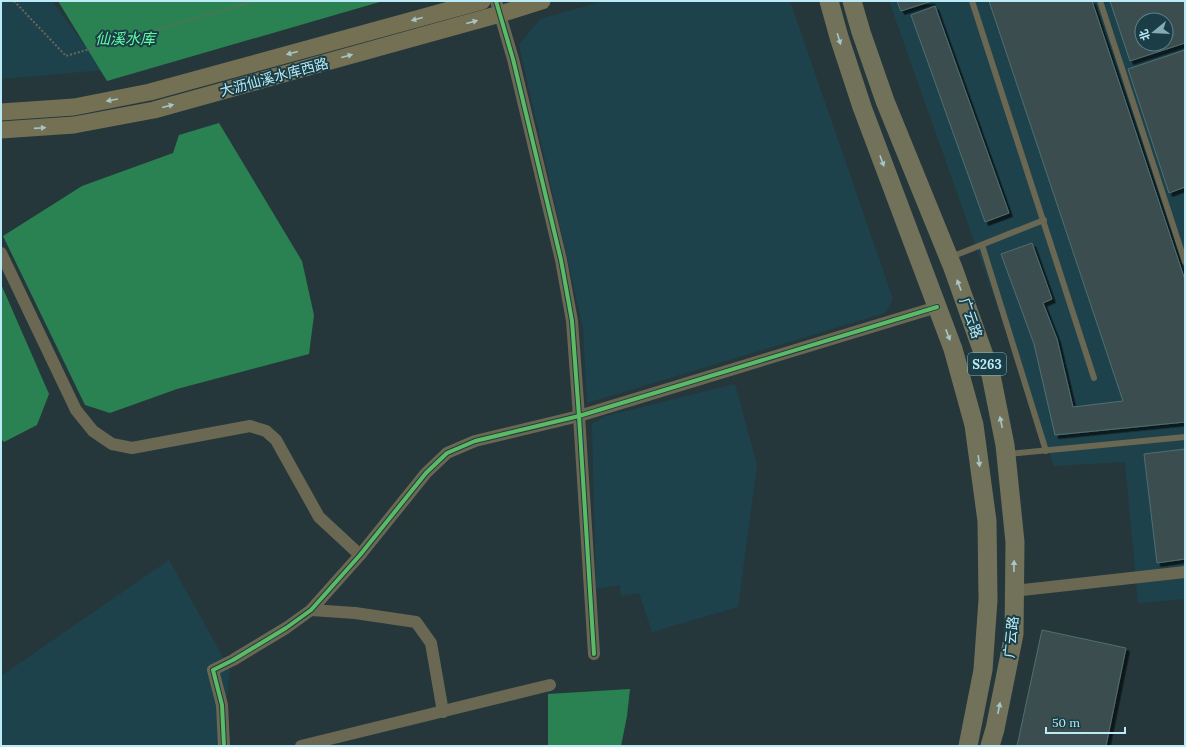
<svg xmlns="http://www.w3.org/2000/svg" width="1186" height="747" font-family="Lora,'Noto Sans SC',serif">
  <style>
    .built { fill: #1e424b; fill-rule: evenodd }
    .water { fill: #2a8252 }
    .building { fill: #3a4d4f; stroke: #506f70; fill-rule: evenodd; filter: url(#shadow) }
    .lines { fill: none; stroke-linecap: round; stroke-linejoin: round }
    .path { stroke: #65695e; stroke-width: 2; stroke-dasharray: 2 2; stroke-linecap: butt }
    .lane { stroke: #6a6753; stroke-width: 6 }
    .street { stroke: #6a6753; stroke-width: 12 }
    .secondary { stroke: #747054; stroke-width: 17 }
    .primary { stroke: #72725b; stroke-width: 19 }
    .cycleway-casing { stroke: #1b3d45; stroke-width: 6 }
    .cycleway { stroke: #5cba63; stroke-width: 4 }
    .oneway { fill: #a5c6c6 }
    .oneway2 { fill: #a4c7c8 }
    .labels { text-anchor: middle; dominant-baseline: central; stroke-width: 4; stroke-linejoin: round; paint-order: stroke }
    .shield { fill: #1b3d45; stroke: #8ab7c2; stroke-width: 1 }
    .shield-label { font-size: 13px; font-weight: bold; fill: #baebf7 }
    .street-label { font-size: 14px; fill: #baebf7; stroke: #1b3d45 }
    .water-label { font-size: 15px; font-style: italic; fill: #61fca3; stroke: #1b3d45 }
  </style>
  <defs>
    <filter id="shadow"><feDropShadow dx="3.5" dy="3.5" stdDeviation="0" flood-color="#0009"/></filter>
  </defs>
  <rect width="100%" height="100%" fill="#25373b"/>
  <g class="built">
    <polygon points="1,1 52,1 103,70 1,79"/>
    <polygon points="604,1 790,1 893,299 885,313 587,403 583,328 519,45 540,19"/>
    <path d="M889,1H1185V599L1138,603L1125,462L1054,466ZM1142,20H1166V44H1142Z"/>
    <polygon points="735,384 757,465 738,607 652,632 639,593 621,596 620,585 596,589 592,424 606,416"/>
    <polygon points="169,560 230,670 221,746 1,746 1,676"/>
  </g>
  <g class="water">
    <polygon points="58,1 383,1 107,81"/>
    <polygon points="219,123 302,261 314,315 309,354 177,389 110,413 85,405 3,236 82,186 173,153 179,135"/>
    <polygon points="1,284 49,394 37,425 4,442 1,439"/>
    <polygon points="630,689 627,716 621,746 548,746 548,694"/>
  </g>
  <g class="building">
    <polygon points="897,1 932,1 901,11"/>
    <polygon points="989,1 1092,1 1185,280 1185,422 1055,435 1034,344 1001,254 1032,243 1052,299 1043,303 1057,339 1073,407 1123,401"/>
    <path d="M1110,1H1185V43L1130,61ZM1142,20H1166V44H1142Z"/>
    <polygon points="935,6 1009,213 985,222 911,15"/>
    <polygon points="1185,50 1185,187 1169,193 1128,69"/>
    <polygon points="1185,449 1185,559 1157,563 1144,454"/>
    <polygon points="1042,630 1126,648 1106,746 1017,746"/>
  </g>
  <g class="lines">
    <polyline class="path" points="14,1 66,56 255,1"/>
    <g class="lane">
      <polyline points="972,1 1094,378"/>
      <polyline points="1100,1 1185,262"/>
      <polyline points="982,245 1046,451"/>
      <polyline points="951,257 1044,220"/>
      <polyline points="1008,454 1185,437"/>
    </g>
    <g class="street">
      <polyline points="496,1 513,59 561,260 572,321 579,416 594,654"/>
      <polyline points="1,253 76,410 93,431 112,444 132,448 250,426 266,431 276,440 319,517 360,555"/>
      <polyline points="1014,591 1185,572"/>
      <polyline points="311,610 355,613 416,622 431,643 443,712"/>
      <polyline points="224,746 222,705 213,670 233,660 286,628 311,610 360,555 426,473 447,453 475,441 579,416 937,307"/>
      <polyline points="301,746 550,685"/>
    </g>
    <g class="secondary">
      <polyline points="1,112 74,107 150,92 482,1"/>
      <polyline points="1,130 74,125 154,110 500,14 542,1"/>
    </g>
    <g class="primary">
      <polyline points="829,1 839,37 862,107 953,349 974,425 987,521 988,600 983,670 968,746"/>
      <polyline points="852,1 861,32 885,101 953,268 991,375 1005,445 1015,542 1014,634 995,729 990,746"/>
    </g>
    <g class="cycleway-casing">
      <g id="cycleway">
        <polyline points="496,1 513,59 561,260 572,321 579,416 594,654"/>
        <polyline points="224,746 222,705 213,670 233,660 286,628 311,610 360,555 426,473 447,453 475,441 579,416 937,307"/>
      </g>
    </g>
    <use href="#cycleway" class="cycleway"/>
  </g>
  <defs><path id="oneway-solid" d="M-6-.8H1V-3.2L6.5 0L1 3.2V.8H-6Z"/></defs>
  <g class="oneway">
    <use href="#oneway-solid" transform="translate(417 19) rotate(165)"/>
    <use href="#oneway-solid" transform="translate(472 22) rotate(-15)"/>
    <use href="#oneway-solid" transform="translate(292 53) rotate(165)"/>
    <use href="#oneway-solid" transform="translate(347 56) rotate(-15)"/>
    <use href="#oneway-solid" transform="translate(112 100) rotate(170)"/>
    <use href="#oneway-solid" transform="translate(168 106) rotate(-15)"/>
    <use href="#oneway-solid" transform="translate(40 128) rotate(-4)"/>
  </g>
  <g class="oneway2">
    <use href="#oneway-solid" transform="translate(839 39) rotate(73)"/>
    <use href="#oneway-solid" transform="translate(882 161) rotate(70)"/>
    <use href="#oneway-solid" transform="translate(959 285) rotate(-110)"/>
    <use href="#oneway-solid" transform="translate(948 335) rotate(69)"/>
    <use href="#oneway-solid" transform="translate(1001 422) rotate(-102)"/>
    <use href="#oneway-solid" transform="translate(979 461) rotate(82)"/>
    <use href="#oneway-solid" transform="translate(1014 566) rotate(-89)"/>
    <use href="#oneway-solid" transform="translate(999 708) rotate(-79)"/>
  </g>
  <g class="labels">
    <rect class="shield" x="968" y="353" width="38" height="22" rx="3"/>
    <g class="shield-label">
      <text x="987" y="364">S263</text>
    </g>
    <g class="street-label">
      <text transform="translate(274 77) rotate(-15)">大沥仙溪水库西路</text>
      <text transform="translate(971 318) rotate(71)">广云路</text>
      <text transform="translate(1011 637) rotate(-84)">广云路</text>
    </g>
    <g class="water-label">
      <text x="125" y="38">仙溪水库</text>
    </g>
  </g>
  <rect width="1186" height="747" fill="none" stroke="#baebf7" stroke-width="4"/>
  <g transform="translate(1154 32) rotate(252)"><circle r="19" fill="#1b3d45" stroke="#5b838c"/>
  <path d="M0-3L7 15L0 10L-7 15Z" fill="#86acb5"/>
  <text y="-6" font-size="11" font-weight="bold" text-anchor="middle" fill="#baebf7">北</text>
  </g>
  <path d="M1046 727v6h79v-6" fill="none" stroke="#baebf7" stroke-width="2"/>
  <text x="1052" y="727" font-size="12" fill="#baebf7" stroke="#1b3d45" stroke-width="3" paint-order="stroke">50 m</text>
</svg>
